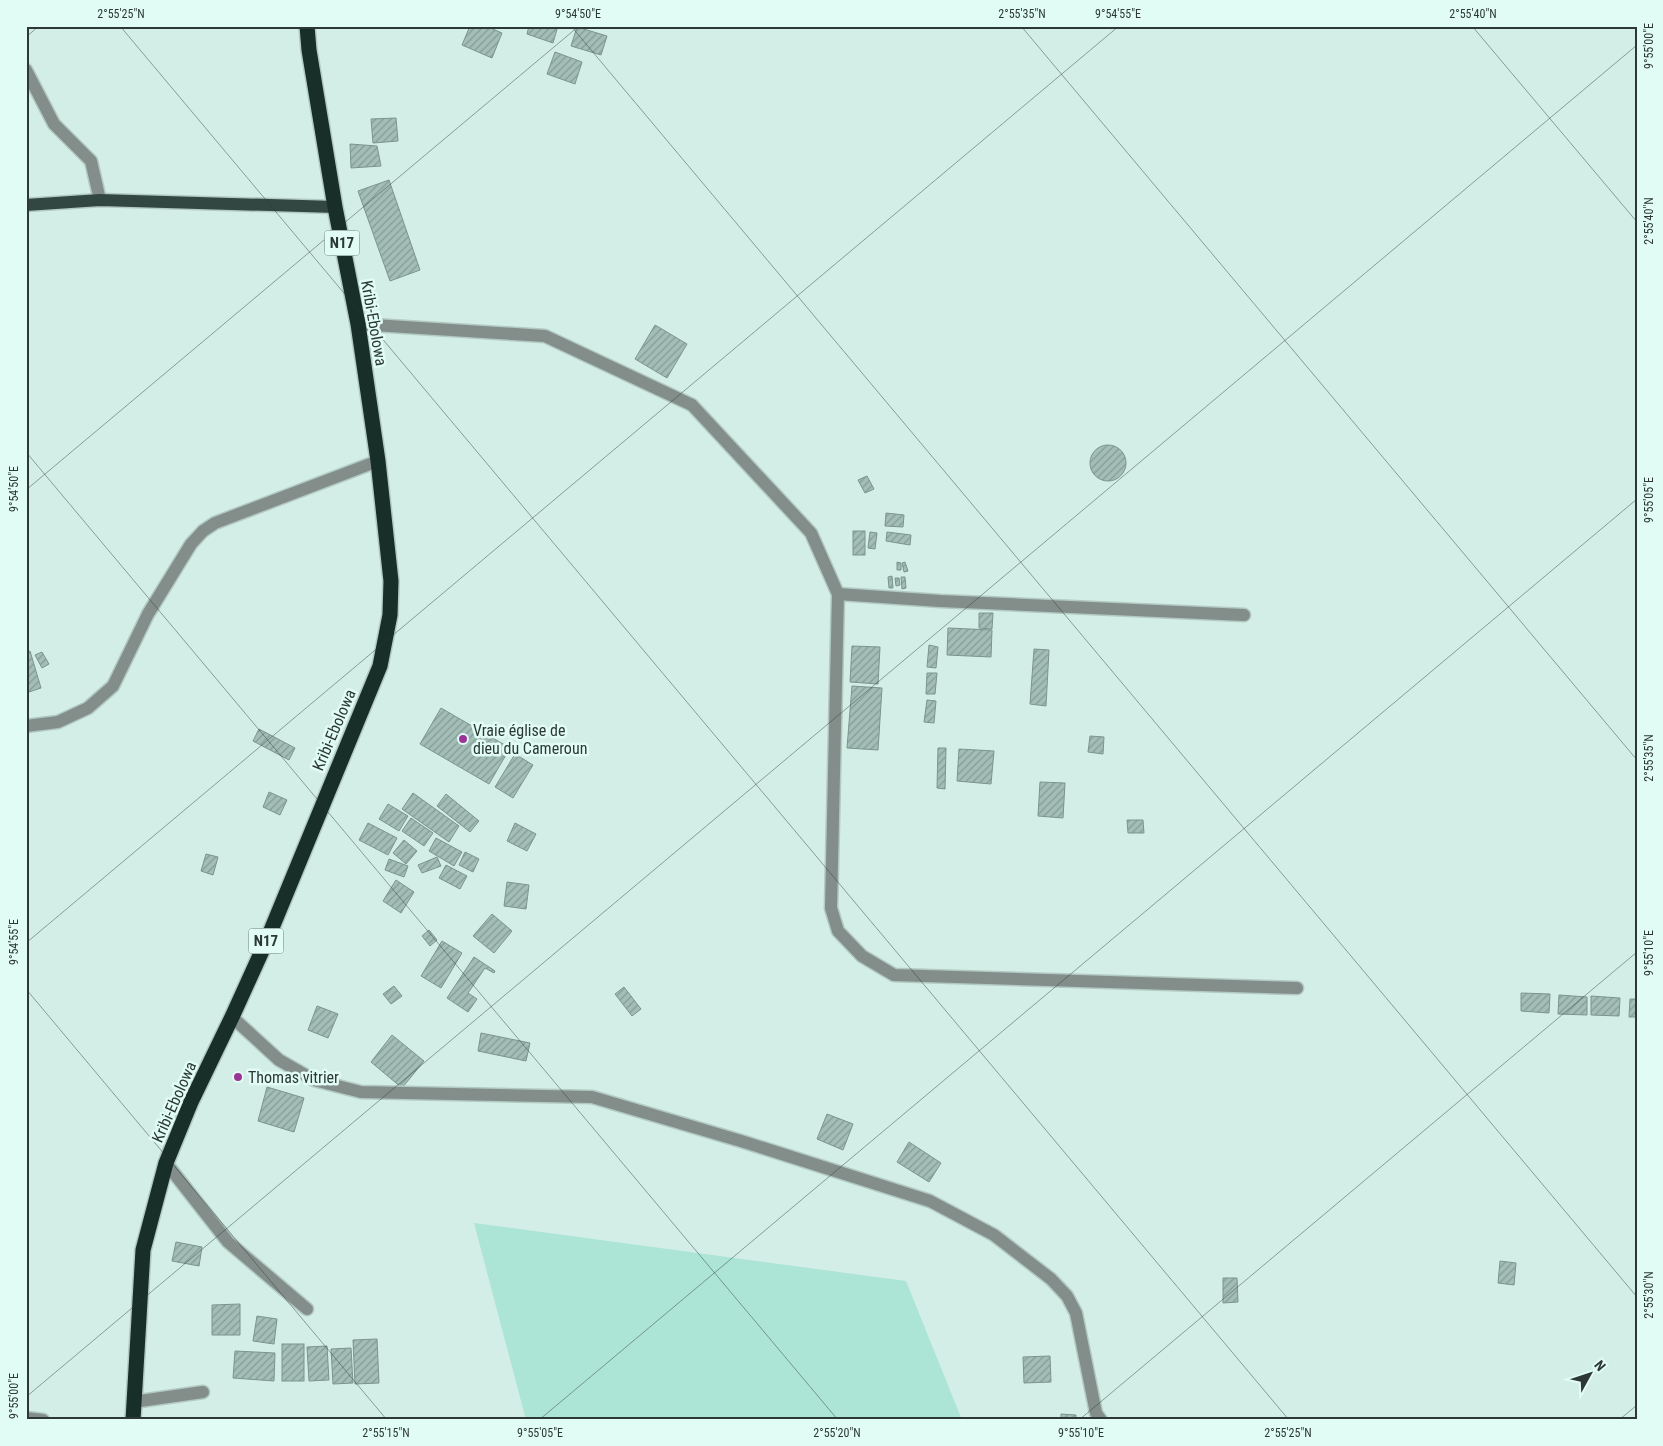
<svg xmlns="http://www.w3.org/2000/svg" width="1663" height="1446" font-family="'Roboto Condensed',sans-serif">
  <style>
    .grass { fill: #ace4d6 }
    .building { fill: url(#building-hatch); stroke: #7b948e }
    .lines { fill: none; stroke-linecap: round; stroke-linejoin: round }
    .minor-casing { stroke: #b2cac3; stroke-width: 15 }
    .major-casing { stroke: #b2cac3; stroke-width: 15 }
    .highway-casing { stroke: #b2cac3; stroke-width: 18 }
    .minor { stroke: #838e8b; stroke-width: 12 }
    .major { stroke: #334742; stroke-width: 12 }
    .highway { stroke: #182e29; stroke-width: 15 }
    .ticks { fill: none; stroke: #2d3835; stroke-width: 1; stroke-opacity: 0.45 }
    .poi-dot { fill: #9a3499; stroke: #e0fcf4; stroke-width: 2 }
    .labels { text-anchor: middle; dominant-baseline: central; stroke-width: 5; stroke-linejoin: round; paint-order: stroke }
    .shield { fill: #e0fcf4; stroke: #63736e; stroke-width: 1 }
    .shield-label { font-size: 15px; font-weight: bold; fill: #2d3835 }
    .street-label { font-size: 16px; fill: #2d3835; stroke: #e0fcf4 }
    .poi-label { font-size: 16px; fill: #2d3835; stroke: #e0fcf4; text-anchor: start }
    .neatline { fill: none; stroke: #2d3835; stroke-width: 2 }
    .ticks-label { font-size: 12px; text-anchor: middle; fill: #2d3835 }
  </style>
  <defs>
    <pattern id="building-hatch" width="6" height="6" patternUnits="userSpaceOnUse" patternTransform="scale(1.25)"><rect width="6" height="6" fill="#a3beb7"/><path d="M-1 1l2-2M0 6l6-6M5 7l2-2" fill="none" stroke="#859b96"/></pattern>
  </defs>
  <rect width="100%" height="100%" fill="#d3eee7"/>
  <polygon class="grass" points="474,1223 906,1281 962,1420 526,1420"/>
  <g class="building">
    <polygon points="470,26 486,26 502,33 492,58 462,45"/>
    <polygon points="529,26 558,26 553,43 527,34"/>
    <polygon points="577,27 607,36 601,55 571,46"/>
    <polygon points="555,52 582,62 575,84 547,74"/>
    <polygon points="396,118 398,141 373,143 371,119"/>
    <polygon points="350,144 377,146 381,166 351,168"/>
    <polygon points="389,180 420,270 390,281 358,191"/>
    <polygon points="655,325 687,344 667,378 635,359"/>
    <circle cx="1108" cy="463" r="18"/>
    <polygon points="867,476 874,489 865,493 858,480"/>
    <polygon points="886,513 904,515 903,527 885,526"/>
    <rect x="853" y="531" width="12" height="24"/>
    <polygon points="870,532 877,533 875,549 868,548"/>
    <polygon points="887,532 911,535 910,545 886,541"/>
    <polygon points="897,562 901,563 901,570 897,570"/>
    <polygon points="905,562 908,571 904,572 902,563"/>
    <polygon points="892,576 893,588 889,588 888,577"/>
    <polygon points="901,577 905,577 906,588 902,589"/>
    <polygon points="895,578 899,578 900,585 896,586"/>
    <polygon points="979,613 993,613 992,629 979,628"/>
    <polygon points="948,628 992,630 991,657 947,655"/>
    <polygon points="929,645 938,647 936,668 927,667"/>
    <polygon points="852,646 880,647 878,684 850,682"/>
    <polygon points="1034,649 1049,650 1046,706 1030,704"/>
    <polygon points="30,651 41,688 26,693 26,652"/>
    <polygon points="42,652 49,664 42,668 35,655"/>
    <polygon points="927,673 937,673 935,694 926,694"/>
    <polygon points="852,686 882,688 878,750 847,748"/>
    <polygon points="927,700 936,701 934,723 924,722"/>
    <polygon points="441,708 510,748 489,784 420,744"/>
    <polygon points="259,729 295,748 289,760 253,741"/>
    <polygon points="1090,736 1104,737 1103,754 1088,752"/>
    <polygon points="938,748 946,748 945,789 937,788"/>
    <polygon points="959,749 994,751 991,784 957,781"/>
    <polygon points="515,754 533,765 513,798 495,787"/>
    <polygon points="1040,782 1065,783 1063,818 1038,816"/>
    <polygon points="269,792 287,800 280,815 263,807"/>
    <polygon points="413,793 459,826 449,842 402,809"/>
    <polygon points="446,794 479,821 470,832 437,806"/>
    <polygon points="388,804 408,816 399,831 379,819"/>
    <polygon points="411,818 433,833 424,846 402,831"/>
    <polygon points="1127,820 1143,820 1144,833 1128,833"/>
    <polygon points="368,823 397,838 388,855 359,840"/>
    <polygon points="515,823 536,834 527,851 507,841"/>
    <polygon points="436,838 462,852 454,866 429,851"/>
    <polygon points="404,840 417,851 406,864 393,853"/>
    <polygon points="465,852 479,859 473,872 459,865"/>
    <polygon points="206,854 218,857 213,875 201,871"/>
    <polygon points="437,857 441,866 422,873 418,865"/>
    <polygon points="389,859 408,866 404,877 385,870"/>
    <polygon points="446,865 467,876 460,889 439,878"/>
    <polygon points="396,880 414,892 401,913 383,901"/>
    <polygon points="507,882 529,885 526,909 504,906"/>
    <polygon points="492,914 512,931 494,953 473,936"/>
    <polygon points="429,930 437,940 430,946 422,936"/>
    <polygon points="442,941 462,953 441,988 421,976"/>
    <polygon points="474,957 495,971 494,973 485,968 468,993 477,999 468,1012 447,998"/>
    <polygon points="394,986 402,996 391,1004 383,994"/>
    <polygon points="624,987 641,1009 632,1016 615,994"/>
    <polygon points="1521,993 1550,994 1549,1013 1521,1011"/>
    <polygon points="1559,995 1587,997 1587,1015 1558,1014"/>
    <polygon points="1591,996 1620,998 1619,1016 1591,1015"/>
    <polygon points="1630,999 1637,999 1637,1017 1629,1017"/>
    <polygon points="317,1006 338,1014 328,1038 308,1030"/>
    <polygon points="481,1033 530,1043 526,1061 478,1051"/>
    <polygon points="392,1035 424,1061 402,1088 371,1062"/>
    <polygon points="267,1087 304,1098 294,1132 258,1121"/>
    <polygon points="827,1114 853,1124 843,1150 817,1139"/>
    <polygon points="909,1142 941,1163 929,1182 897,1162"/>
    <polygon points="176,1242 202,1247 199,1266 172,1261"/>
    <polygon points="1500,1261 1516,1263 1514,1285 1498,1283"/>
    <polygon points="1223,1278 1237,1278 1238,1302 1223,1303"/>
    <polygon points="240,1304 240,1335 212,1335 212,1305"/>
    <polygon points="257,1316 277,1319 274,1344 253,1341"/>
    <polygon points="377,1339 379,1383 355,1384 353,1340"/>
    <rect x="282" y="1344" width="22" height="37"/>
    <polygon points="327,1346 329,1380 309,1381 307,1347"/>
    <polygon points="351,1348 353,1383 333,1384 331,1349"/>
    <polygon points="235,1351 275,1353 274,1381 233,1378"/>
    <polygon points="1050,1356 1051,1382 1024,1383 1023,1357"/>
    <polygon points="1061,1414 1076,1415 1076,1420 1061,1420"/>
  </g>
  <g class="lines">
    <g class="minor-casing">
      <g id="minor">
        <polyline points="26,70 54,124 91,161 100,200"/>
        <polyline points="358,324 545,336 692,405 811,533 838,594 831,908 838,931 862,956 894,975 1297,988"/>
        <polyline points="838,594 940,601 1244,615"/>
        <polyline points="26,726 58,722 88,708 113,686 148,614 191,544 203,531 215,523 378,461"/>
        <polyline points="232,1017 279,1060 314,1080 361,1092 592,1097 741,1141 930,1201 994,1235 1051,1279 1067,1296 1076,1313 1096,1413 1101,1420"/>
        <polyline points="166,1163 228,1242 307,1309"/>
        <polyline points="133,1402 203,1392"/>
        <polyline points="26,1418 43,1420"/>
      </g>
    </g>
    <g class="major-casing">
      <polyline id="major" points="26,205 100,200 335,207"/>
    </g>
    <g class="highway-casing">
      <polyline id="highway" points="133,1420 143,1250 166,1163 191,1102 232,1017 267,940 380,666 390,615 391,581 378,461 358,324 335,207 309,50 307,26"/>
    </g>
    <use href="#minor" class="minor"/>
    <use href="#major" class="major"/>
    <use href="#highway" class="highway"/>
  </g>
  <path class="ticks" d="M120,26L1289,1420M571,26L1637,1297M1021,26L1637,760M1472,26L1637,222M26,37L39,26M26,452L838,1420M26,490L579,26M26,943L1119,26M26,989L387,1420M26,1397L1637,45M539,1420L1637,499M1079,1420L1637,952M1619,1420L1637,1405"/>
  <g class="poi-dot">
    <circle cx="463" cy="739" r="5"/>
    <circle cx="238" cy="1077" r="5"/>
  </g>
  <g class="labels">
    <g class="shield">
      <rect x="324.5" y="230.5" width="35" height="25" rx="4"/>
      <rect x="248.5" y="928.5" width="35" height="25" rx="4"/>
    </g>
    <g class="shield-label">
      <text x="342" y="243">N17</text>
      <text x="266" y="941">N17</text>
    </g>
    <g class="street-label">
      <text transform="translate(374 323) rotate(80)">Kribi-Ebolowa</text>
      <text transform="translate(334 730) rotate(-67)">Kribi-Ebolowa</text>
      <text transform="translate(174 1102) rotate(-66)">Kribi-Ebolowa</text>
    </g>
    <g class="poi-label">
      <text x="473" y="730">Vraie église de<tspan x="473" dy="18">dieu du Cameroun</tspan></text>
      <text x="248" y="1077">Thomas vitrier</text>
    </g>
  </g>
  <rect width="1663" height="1446" fill="none" stroke="#e0fcf4" stroke-width="55"/>
  <g transform="translate(1590 1374) rotate(50)" stroke="#e0fcf4" stroke-width="4" paint-order="stroke">
  <path d="M0-4L9 19L0 12L-9 19Z" fill="#2d3835"/>
  <text y="-8" font-size="14" font-weight="bold" text-anchor="middle" fill="#2d3835">N</text>
  </g>
  <rect x="28" y="28" width="1608" height="1390" class="neatline"/>
  <g class="ticks-label">
    <text x="121" y="18">2°55'25"N</text>
    <text x="578" y="18">9°54'50"E</text>
    <text x="1022" y="18">2°55'35"N</text>
    <text x="1118" y="18">9°54'55"E</text>
    <text x="1473" y="18">2°55'40"N</text>
    <text transform="translate(1649 46) rotate(-90)" y="4">9°55'00"E</text>
    <text transform="translate(1649 221) rotate(-90)" y="4">2°55'40"N</text>
    <text transform="translate(14 489) rotate(-90)" y="4">9°54'50"E</text>
    <text transform="translate(1649 500) rotate(-90)" y="4">9°55'05"E</text>
    <text transform="translate(1649 758) rotate(-90)" y="4">2°55'35"N</text>
    <text transform="translate(14 942) rotate(-90)" y="4">9°54'55"E</text>
    <text transform="translate(1649 953) rotate(-90)" y="4">9°55'10"E</text>
    <text transform="translate(1649 1295) rotate(-90)" y="4">2°55'30"N</text>
    <text transform="translate(14 1396) rotate(-90)" y="4">9°55'00"E</text>
    <text x="386" y="1437">2°55'15"N</text>
    <text x="540" y="1437">9°55'05"E</text>
    <text x="837" y="1437">2°55'20"N</text>
    <text x="1081" y="1437">9°55'10"E</text>
    <text x="1288" y="1437">2°55'25"N</text>
  </g>
</svg>
